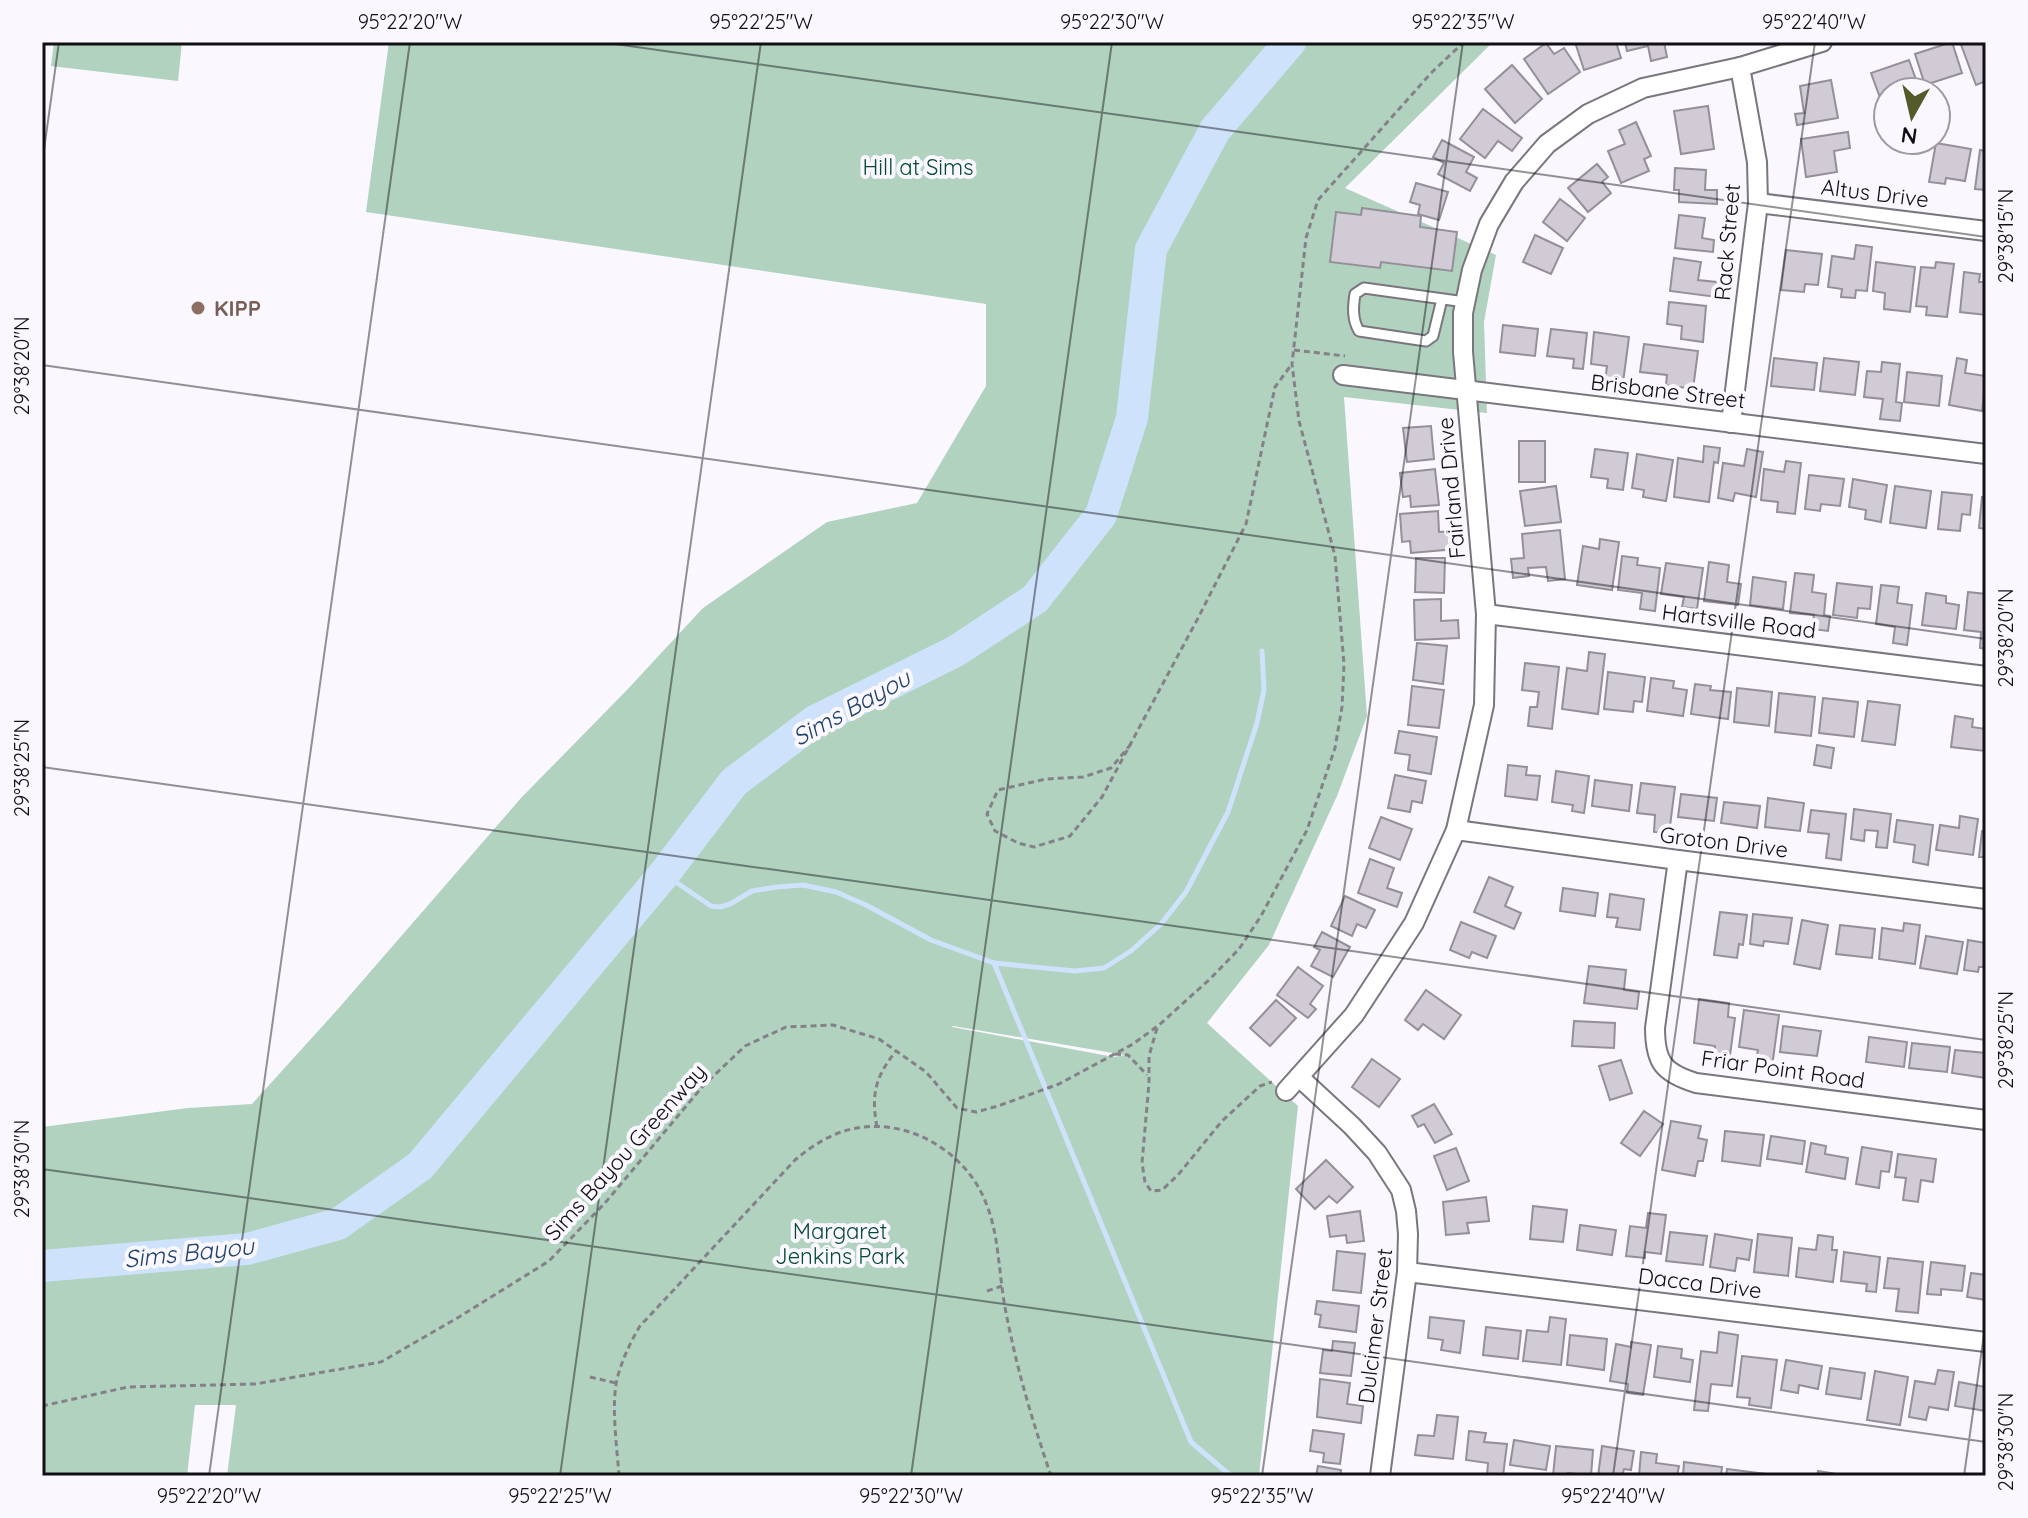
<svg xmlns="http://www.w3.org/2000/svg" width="2028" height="1518" font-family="Quicksand,sans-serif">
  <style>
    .green { fill: #b0d2bf; fill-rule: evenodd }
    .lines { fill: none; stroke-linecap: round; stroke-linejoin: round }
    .stream { stroke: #cee2fb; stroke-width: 5 }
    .river { stroke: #cee2fb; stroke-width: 32 }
    .building { fill: #d0cbd5; stroke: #948f99; stroke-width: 2 }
    .lane-casing { stroke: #7a767e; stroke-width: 13 }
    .street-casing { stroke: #7a767e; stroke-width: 22 }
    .path { stroke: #848288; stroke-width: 3; stroke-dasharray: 6 4; stroke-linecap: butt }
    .lane { stroke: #fff; stroke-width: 9 }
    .street { stroke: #fff; stroke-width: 18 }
    .ticks { fill: none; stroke: #110f13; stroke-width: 2; stroke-opacity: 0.45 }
    .education-dot { fill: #8d6e63; stroke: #faf7ff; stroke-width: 3 }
    .labels { text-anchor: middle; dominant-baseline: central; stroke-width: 8; stroke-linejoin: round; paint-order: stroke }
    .park-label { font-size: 22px; fill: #024b30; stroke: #faf7ff }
    .street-label { font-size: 22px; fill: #110f13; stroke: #faf7ff }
    .education-label { font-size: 22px; font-weight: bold; fill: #785e54; stroke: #faf7ff; text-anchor: start }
    .water-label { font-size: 24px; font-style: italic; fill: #1f426a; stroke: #faf7ff }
    .neatline { fill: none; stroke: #110f13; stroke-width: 3 }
    .ticks-label { font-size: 20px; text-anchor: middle; fill: #110f13 }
  </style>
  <rect width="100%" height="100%" fill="#faf7ff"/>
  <g class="green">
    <polygon points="54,42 182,42 178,81 51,66"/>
    <path d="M389,42H1493L1345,188L1496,255L1484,322L1487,413L1344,397L1367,716L1337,796L1269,945L1207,1023L1298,1106L1259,1476H227L236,1405H195L187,1476H42V1127L188,1108L252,1104L338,1009L521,798L626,691L703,608L827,522L917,503L986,386V304L366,212ZM952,1027L953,1026L1125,1055L1114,1057Z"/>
  </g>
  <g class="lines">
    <g class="stream">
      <polyline points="664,874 711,906 720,907 730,904 752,891 777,887 803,885 836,892 866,905 931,940 994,963 1075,971 1104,968 1131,951 1161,924 1186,892 1228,812 1257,723 1264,690 1262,651"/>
      <polyline points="994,963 1191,1442 1231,1476"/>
    </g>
    <polyline class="river" points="42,1266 247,1249 338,1224 420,1166 664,874 734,782 815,721 956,651 1035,599 1101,515 1132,418 1151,249 1215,130 1290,42"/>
  </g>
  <g class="building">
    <polygon points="1575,42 1616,42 1621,58 1584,70"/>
    <polygon points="1625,42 1664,42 1667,57 1651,61 1648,46 1627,51"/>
    <polygon points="1952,42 1962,73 1925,85 1915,54"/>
    <polygon points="1960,42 1986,42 1986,81 1976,85"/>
    <polygon points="1546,43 1554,54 1564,48 1580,72 1548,94 1524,59"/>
    <polygon points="1909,60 1920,91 1888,92 1888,101 1882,103 1871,73"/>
    <polygon points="1512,65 1542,99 1515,123 1485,89"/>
    <polygon points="1831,80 1838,118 1797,125 1795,114 1804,113 1800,86"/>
    <polygon points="1708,106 1714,149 1681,154 1674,111"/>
    <polygon points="1483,109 1522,138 1512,151 1498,141 1485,158 1460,139"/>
    <polygon points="1636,122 1651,156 1644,159 1649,171 1621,183 1608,151 1625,144 1619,130"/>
    <polygon points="1848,132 1850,148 1834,151 1837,172 1806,177 1801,139"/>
    <polygon points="1442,140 1474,157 1466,172 1477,178 1470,191 1438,174 1444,163 1433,157"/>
    <polygon points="1936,143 1971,149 1965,181 1946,178 1945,184 1929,182"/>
    <polygon points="1980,150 1986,151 1986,190 1975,189"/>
    <polygon points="1597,164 1608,177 1602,182 1611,193 1588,212 1568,188"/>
    <polygon points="1675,168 1706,170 1705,190 1717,190 1717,204 1679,202 1679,190 1674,190"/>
    <polygon points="1416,183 1448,192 1439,220 1418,214 1420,205 1410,202"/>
    <polygon points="1560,199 1585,218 1567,241 1543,222"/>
    <polygon points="1362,208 1421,216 1420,227 1457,232 1452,271 1381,262 1380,268 1330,262 1336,212 1361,215"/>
    <polygon points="1679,215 1705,218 1702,238 1714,240 1713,252 1675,248"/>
    <polygon points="1535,235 1563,248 1551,274 1523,262"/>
    <polygon points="1856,245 1872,247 1867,291 1856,290 1855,298 1841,297 1842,289 1828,287 1832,256 1854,259"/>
    <polygon points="1786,250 1822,254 1818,285 1805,284 1804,292 1781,290"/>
    <polygon points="1674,258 1701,262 1698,280 1726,283 1724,298 1670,291"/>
    <polygon points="1876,262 1915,267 1910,312 1884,309 1885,293 1873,291"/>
    <polygon points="1936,262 1954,264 1947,317 1926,315 1927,307 1916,306 1921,267 1935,268"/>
    <polygon points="1964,272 1980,274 1979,282 1986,282 1986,315 1960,312"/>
    <polygon points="1669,302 1706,306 1703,342 1681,339 1682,326 1667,324"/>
    <polygon points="1503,325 1538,329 1535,356 1500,352"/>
    <polygon points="1551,329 1587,333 1583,369 1573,368 1574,359 1547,356"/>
    <polygon points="1594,332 1629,337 1623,383 1605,381 1607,366 1591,364"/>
    <polygon points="1644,344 1698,351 1693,389 1666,385 1667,375 1640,372"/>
    <polygon points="1774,358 1817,363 1814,390 1771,386"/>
    <polygon points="1824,358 1859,362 1855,395 1820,391"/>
    <polygon points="1957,358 1967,360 1965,373 1986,376 1982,411 1949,405"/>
    <polygon points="1882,362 1900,364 1896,402 1902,403 1900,421 1880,419 1883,399 1864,397 1867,371 1881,372"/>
    <polygon points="1907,372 1942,376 1939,406 1904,402"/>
    <polygon points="1431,426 1434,459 1407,462 1403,428"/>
    <rect x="1519" y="441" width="26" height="41"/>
    <polygon points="1704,446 1720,448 1718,463 1714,462 1709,502 1674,497 1678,458 1703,462"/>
    <polygon points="1595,449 1628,453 1623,490 1607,488 1608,479 1591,477"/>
    <polygon points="1747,449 1763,452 1756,497 1735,493 1733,501 1718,498 1723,463 1744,466"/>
    <polygon points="1637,454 1673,460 1666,501 1643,497 1644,490 1632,488"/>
    <polygon points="1786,461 1801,463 1795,514 1777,512 1778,502 1761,500 1764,469 1784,472"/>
    <polygon points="1435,469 1439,505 1411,507 1410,496 1403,497 1400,473"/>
    <polygon points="1809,475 1844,479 1840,506 1821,504 1820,511 1805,509"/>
    <polygon points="1853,479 1887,485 1881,522 1865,519 1866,510 1849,507"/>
    <polygon points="1556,486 1561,522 1525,526 1520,491"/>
    <polygon points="1895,486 1931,491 1926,528 1890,523"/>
    <polygon points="1942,492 1972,495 1970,515 1962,514 1960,531 1938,529"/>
    <polygon points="1982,497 1986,498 1986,529 1979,528"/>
    <polygon points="1438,511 1439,532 1454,531 1456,549 1411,553 1410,541 1402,542 1400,514"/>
    <polygon points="1560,530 1565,579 1548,581 1546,567 1528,568 1529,576 1513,578 1511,559 1524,558 1522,534"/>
    <polygon points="1600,539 1619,542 1612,590 1577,585 1583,546 1599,549"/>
    <polygon points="1622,556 1638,558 1637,565 1660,568 1655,611 1640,609 1642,593 1618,590"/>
    <polygon points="1416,558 1445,558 1444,593 1415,592"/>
    <polygon points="1709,562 1729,565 1727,582 1741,584 1738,605 1704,601"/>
    <polygon points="1666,563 1703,568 1697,609 1682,607 1684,597 1661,594"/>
    <polygon points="1795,573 1814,575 1812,592 1826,594 1824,615 1830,616 1828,631 1812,629 1814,615 1790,613"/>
    <polygon points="1753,577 1786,582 1783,609 1750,605"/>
    <polygon points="1837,583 1872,587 1870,609 1858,608 1857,618 1833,615"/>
    <polygon points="1881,585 1899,587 1897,603 1912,605 1907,645 1893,643 1895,627 1876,624"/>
    <polygon points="1968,592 1986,594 1986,649 1980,648 1981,632 1964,630"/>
    <polygon points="1926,593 1946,596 1946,603 1959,605 1956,629 1922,625"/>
    <polygon points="1441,599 1441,621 1458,620 1459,638 1415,640 1414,600"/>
    <polygon points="1417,643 1447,646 1443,684 1413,680"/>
    <polygon points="1589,652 1605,654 1598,714 1562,709 1567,668 1587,671"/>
    <polygon points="1525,663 1559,667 1552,729 1528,726 1530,707 1537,707 1539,692 1522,690"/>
    <polygon points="1608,672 1645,677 1642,702 1634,701 1633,712 1604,709"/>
    <polygon points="1651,678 1674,681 1673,688 1687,690 1683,716 1647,711"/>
    <polygon points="1695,684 1711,686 1710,690 1731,692 1728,719 1691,714"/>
    <polygon points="1412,686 1444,690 1439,728 1408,725"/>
    <polygon points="1737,688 1772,692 1769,726 1734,722"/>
    <polygon points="1779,693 1815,697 1811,736 1775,732"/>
    <polygon points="1823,698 1858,702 1854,737 1819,733"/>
    <polygon points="1868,701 1900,705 1895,745 1862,741"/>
    <polygon points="1955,716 1973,719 1972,727 1986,729 1985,751 1951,747"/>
    <polygon points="1399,731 1437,737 1431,774 1408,770 1410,755 1395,753"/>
    <polygon points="1817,745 1834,748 1831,768 1814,765"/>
    <polygon points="1508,765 1527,767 1526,775 1540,776 1537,800 1505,796"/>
    <polygon points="1556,771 1589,776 1584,813 1572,811 1573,805 1552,802"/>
    <polygon points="1395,775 1426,781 1422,803 1412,801 1410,812 1388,808"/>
    <polygon points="1595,780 1632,785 1629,811 1592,806"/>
    <polygon points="1641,783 1675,787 1669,834 1654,832 1655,815 1637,813"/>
    <polygon points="1681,794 1717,798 1714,821 1678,817"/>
    <polygon points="1768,798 1804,803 1800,831 1765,827"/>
    <polygon points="1724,802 1760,806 1757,828 1721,823"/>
    <polygon points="1854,809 1891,814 1887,848 1876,847 1878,831 1865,830 1864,841 1851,839"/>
    <polygon points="1811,810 1846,814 1841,860 1826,858 1829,834 1808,832"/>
    <polygon points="1960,816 1978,819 1973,855 1936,850 1940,825 1959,828"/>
    <polygon points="1381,817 1412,829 1400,860 1369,848"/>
    <polygon points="1897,820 1933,825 1928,865 1913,862 1915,845 1894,842"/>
    <polygon points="1982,831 1986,831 1986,857 1979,857"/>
    <polygon points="1370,859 1394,868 1387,888 1402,893 1397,907 1358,893"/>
    <polygon points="1489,877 1513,887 1505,906 1521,913 1514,929 1474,912"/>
    <polygon points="1563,888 1598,893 1595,916 1560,911"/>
    <polygon points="1610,894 1644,899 1640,930 1616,927 1618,918 1607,917"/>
    <polygon points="1345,896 1375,910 1366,928 1357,924 1352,936 1331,926"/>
    <polygon points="1720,912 1747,915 1743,945 1739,944 1737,958 1714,955"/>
    <polygon points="1753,914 1792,918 1788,944 1764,941 1763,946 1750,944"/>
    <polygon points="1802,920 1828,925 1820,969 1794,964"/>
    <polygon points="1461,922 1496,936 1487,958 1472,952 1469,958 1450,950"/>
    <polygon points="1904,923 1920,925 1915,964 1879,959 1882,928 1903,931"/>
    <polygon points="1840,925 1875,929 1872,958 1836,954"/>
    <polygon points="1322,932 1350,947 1333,977 1311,966 1320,950 1314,947"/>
    <polygon points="1926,936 1963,942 1957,974 1920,968"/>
    <polygon points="1968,940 1986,943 1986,967 1979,967 1978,972 1964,970"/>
    <polygon points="1589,966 1626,970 1624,990 1639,992 1637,1009 1584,1003"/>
    <polygon points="1298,967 1323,986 1310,1004 1316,1009 1308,1018 1277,995"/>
    <polygon points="1426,990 1461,1015 1444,1039 1423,1024 1418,1030 1405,1020"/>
    <polygon points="1699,999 1729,1003 1728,1017 1735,1018 1728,1070 1712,1068 1715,1046 1694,1043"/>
    <polygon points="1276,1000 1296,1018 1270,1046 1250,1028"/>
    <polygon points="1744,1010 1779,1015 1772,1067 1755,1065 1758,1050 1739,1047"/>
    <polygon points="1574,1021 1615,1023 1614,1048 1572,1046"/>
    <polygon points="1783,1026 1821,1031 1817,1056 1780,1052"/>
    <polygon points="1869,1037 1907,1042 1904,1067 1866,1062"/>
    <polygon points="1912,1043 1950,1047 1947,1072 1909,1068"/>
    <polygon points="1955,1050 1986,1053 1986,1078 1952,1073"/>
    <polygon points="1372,1059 1400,1079 1379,1107 1352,1087"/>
    <polygon points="1621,1060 1632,1093 1610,1100 1599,1066"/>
    <polygon points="1434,1104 1452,1134 1435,1143 1424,1124 1418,1127 1412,1116"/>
    <polygon points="1644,1111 1663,1124 1640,1156 1621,1143"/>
    <polygon points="1671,1121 1701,1126 1698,1138 1707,1140 1703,1161 1698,1161 1695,1176 1662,1170"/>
    <polygon points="1725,1131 1764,1135 1760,1166 1722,1161"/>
    <polygon points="1771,1136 1805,1141 1802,1164 1767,1159"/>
    <polygon points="1811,1143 1826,1146 1825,1154 1848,1158 1845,1179 1806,1172"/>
    <polygon points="1862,1147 1892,1152 1889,1172 1881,1171 1879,1188 1856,1184"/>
    <polygon points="1456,1148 1469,1181 1447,1190 1434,1156"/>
    <polygon points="1898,1154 1936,1159 1933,1182 1921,1180 1918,1202 1903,1200 1906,1178 1895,1177"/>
    <polygon points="1326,1160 1353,1187 1337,1203 1329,1196 1315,1209 1296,1189"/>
    <polygon points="1486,1197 1489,1221 1467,1223 1469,1233 1446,1235 1443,1202"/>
    <polygon points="1533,1206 1567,1210 1563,1242 1530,1239"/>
    <polygon points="1360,1211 1364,1241 1347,1243 1346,1235 1330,1237 1327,1216"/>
    <polygon points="1648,1213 1666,1215 1661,1254 1645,1252 1645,1258 1626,1256 1630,1226 1646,1228"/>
    <polygon points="1580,1225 1616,1230 1612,1255 1577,1250"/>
    <polygon points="1670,1232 1707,1236 1703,1265 1666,1261"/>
    <polygon points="1715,1234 1752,1240 1749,1260 1737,1258 1735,1271 1710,1267"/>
    <polygon points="1758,1234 1792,1238 1788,1276 1754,1272"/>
    <polygon points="1818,1235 1833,1237 1832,1250 1837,1250 1833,1282 1796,1277 1799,1248 1816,1250"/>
    <polygon points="1337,1251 1365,1254 1361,1293 1333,1290"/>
    <polygon points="1844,1252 1880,1257 1876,1292 1866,1291 1867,1284 1841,1281"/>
    <polygon points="1888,1258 1923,1262 1918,1313 1896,1311 1899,1289 1884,1288"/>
    <polygon points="1931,1262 1965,1266 1962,1291 1941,1289 1941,1295 1927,1294"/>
    <polygon points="1971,1273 1986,1275 1986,1300 1967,1297"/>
    <polygon points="1317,1301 1359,1306 1356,1332 1319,1327 1321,1315 1315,1314"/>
    <polygon points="1430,1317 1464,1321 1460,1353 1441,1350 1443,1340 1428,1338"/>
    <polygon points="1550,1317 1566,1319 1561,1365 1523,1361 1527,1330 1548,1332"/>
    <polygon points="1486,1327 1521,1331 1518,1359 1483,1355"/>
    <polygon points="1719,1332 1738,1335 1732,1386 1711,1384 1708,1411 1694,1410 1701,1351 1717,1353"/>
    <polygon points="1570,1335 1607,1339 1604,1370 1567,1365"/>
    <polygon points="1333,1341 1355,1343 1351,1376 1320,1373 1323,1350 1332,1351"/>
    <polygon points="1631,1342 1651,1345 1643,1395 1627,1393 1628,1384 1610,1381 1616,1344 1631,1347"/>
    <polygon points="1658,1346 1682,1349 1681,1358 1693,1360 1690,1382 1654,1377"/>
    <polygon points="1742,1356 1777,1360 1771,1408 1749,1405 1750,1398 1737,1397"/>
    <polygon points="1786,1360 1822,1366 1818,1389 1799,1385 1798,1393 1781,1390"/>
    <polygon points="1830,1368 1865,1373 1861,1399 1826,1394"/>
    <polygon points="1938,1370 1954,1372 1948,1410 1929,1407 1926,1420 1909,1417 1915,1381 1935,1384"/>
    <polygon points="1875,1371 1908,1377 1900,1425 1867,1420"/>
    <polygon points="1320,1379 1350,1383 1347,1404 1363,1406 1361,1423 1317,1417"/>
    <polygon points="1959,1382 1986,1387 1986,1411 1955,1406"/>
    <polygon points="1437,1415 1458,1417 1453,1459 1415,1455 1418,1435 1434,1436"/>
    <polygon points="1313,1430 1344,1434 1340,1464 1323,1462 1324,1453 1310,1451"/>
    <polygon points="1469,1431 1486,1433 1484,1442 1507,1444 1503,1476 1487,1476 1488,1463 1466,1460"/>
    <polygon points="1514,1440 1550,1446 1546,1470 1510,1465"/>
    <polygon points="1556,1446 1593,1450 1591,1476 1568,1473 1568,1476 1553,1476"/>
    <polygon points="1602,1446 1634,1451 1631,1470 1624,1469 1622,1476 1598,1476"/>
    <polygon points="1641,1452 1657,1454 1656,1463 1679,1466 1677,1476 1639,1476"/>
    <polygon points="1684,1462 1722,1467 1721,1476 1683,1476"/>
    <polygon points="1318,1466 1341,1470 1340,1476 1316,1476"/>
    <polygon points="1727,1469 1767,1474 1766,1476 1726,1476"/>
    <polygon points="1818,1471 1849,1476 1817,1476"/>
  </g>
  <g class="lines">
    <g class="lane-casing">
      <path id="lane" d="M1442,299L1433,336L1426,341L1359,331C1352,319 1353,307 1355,294L1364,288L1465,302"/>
    </g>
    <g class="street-casing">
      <g id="street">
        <polyline points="1758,203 1986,231"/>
        <polyline points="1343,375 1986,454"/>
        <polyline points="1731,423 1758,203 1757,162 1740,67"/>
        <polyline points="1486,614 1986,676"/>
        <polyline points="1456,830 1678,860 1986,899"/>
        <path d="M1678,860L1655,1028C1655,1063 1664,1073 1696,1083L1986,1120"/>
        <polyline points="1299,1077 1352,1126 1377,1153 1401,1190 1406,1211 1408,1234 1407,1272 1380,1476"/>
        <polyline points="1286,1091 1354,1015 1388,963 1414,923 1456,830 1484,705 1486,614 1463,352 1463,313 1472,270 1489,224 1514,182 1547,144 1588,114 1643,88 1740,67 1822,42"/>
        <polyline points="1407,1272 1986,1342"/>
      </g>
    </g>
    <g class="path">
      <polyline points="1294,350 1345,356"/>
      <polyline points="1131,744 1111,768 1083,777 1046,779 998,790 987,814 995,831 1018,843 1034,847 1070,836 1102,797 1197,620 1246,524 1275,387 1292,364"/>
      <polyline points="1157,1028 1149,1056 1149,1083 1142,1163 1145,1182 1151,1191 1162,1190 1178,1175 1222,1121 1260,1086 1272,1082"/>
      <polyline points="1115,1054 1128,1055 1147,1075"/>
      <path d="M877,1127C871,1095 875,1077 896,1051"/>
      <polyline points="987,1291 1002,1286"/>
      <polyline points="590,1377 616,1383"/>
      <polyline points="42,1406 128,1387 255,1384 381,1362 459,1317 549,1261 605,1203 703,1086 745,1046 786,1027 833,1025 879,1039 926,1072 957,1108 976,1112 998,1106 1059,1084 1133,1044 1159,1025 1211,978 1239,949 1261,916 1307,830 1335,748 1342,707 1344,664 1335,556 1299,421 1292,364 1306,238 1318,200 1432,72 1464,42"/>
      <path d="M619,1476C617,1446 611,1408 617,1379C622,1360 630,1343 640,1326L795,1160C807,1150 821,1140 836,1134C895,1110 964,1146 986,1203C997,1230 998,1258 1002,1287C1004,1305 1008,1323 1012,1341C1022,1387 1036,1431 1051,1476"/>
      <polyline points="805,1476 826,1476"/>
    </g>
    <use href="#lane" class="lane"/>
    <use href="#street" class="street"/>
  </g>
  <path class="ticks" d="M601,42L1986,237M42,164L59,42M42,365L1986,639M42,767L1986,1040M42,1169L1986,1442M209,1476L410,42M560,1476L761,42M911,1476L1112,42M1262,1476L1463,42M1613,1476L1815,42M1964,1476L1986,1320"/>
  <circle class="education-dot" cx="198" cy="308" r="8"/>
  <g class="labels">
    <g class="park-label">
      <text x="918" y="167">Hill at Sims</text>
      <text x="840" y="1231">Margaret<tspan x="840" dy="25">Jenkins Park</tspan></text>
    </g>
    <g class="street-label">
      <text transform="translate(1875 193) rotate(7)">Altus Drive</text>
      <text transform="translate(1727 242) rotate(-85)">Rack Street</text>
      <text transform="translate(1668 391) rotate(7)">Brisbane Street</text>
      <text transform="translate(1451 488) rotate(-95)">Fairland Drive</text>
      <text transform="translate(1739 621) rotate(7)">Hartsville Road</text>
      <text transform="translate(1724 842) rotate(7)">Groton Drive</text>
      <text transform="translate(1783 1069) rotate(8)">Friar Point Road</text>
      <text transform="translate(625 1152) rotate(-48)">Sims Bayou Greenway</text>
      <text transform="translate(1700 1283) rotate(7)">Dacca Drive</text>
      <text transform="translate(1375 1326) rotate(-83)">Dulcimer Street</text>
    </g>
    <g class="education-label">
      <text x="214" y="308">KIPP</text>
    </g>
    <g class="water-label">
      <text transform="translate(851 707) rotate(-29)">Sims Bayou</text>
      <text transform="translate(189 1252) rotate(-6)">Sims Bayou</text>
    </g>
  </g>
  <rect width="2028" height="1518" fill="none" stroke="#faf7ff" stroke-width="88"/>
  <g transform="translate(1912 116) rotate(188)"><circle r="38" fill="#faf7ff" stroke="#9d9aa1" stroke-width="2"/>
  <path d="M0-6L14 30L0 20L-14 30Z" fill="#545b29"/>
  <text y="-12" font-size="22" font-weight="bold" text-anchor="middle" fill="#110f13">N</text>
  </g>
  <rect x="44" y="44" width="1940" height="1430" class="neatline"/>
  <g class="ticks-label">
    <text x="410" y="29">95°22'20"W</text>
    <text x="761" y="29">95°22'25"W</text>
    <text x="1112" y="29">95°22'30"W</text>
    <text x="1463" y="29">95°22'35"W</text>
    <text x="1814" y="29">95°22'40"W</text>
    <text transform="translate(2006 236) rotate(-90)" y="7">29°38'15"N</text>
    <text transform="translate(22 366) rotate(-90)" y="7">29°38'20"N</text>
    <text transform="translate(2006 638) rotate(-90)" y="7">29°38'20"N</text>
    <text transform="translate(22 768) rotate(-90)" y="7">29°38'25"N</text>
    <text transform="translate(2006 1040) rotate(-90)" y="7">29°38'25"N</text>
    <text transform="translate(22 1169) rotate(-90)" y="7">29°38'30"N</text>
    <text transform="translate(2006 1442) rotate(-90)" y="7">29°38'30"N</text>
    <text x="209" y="1503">95°22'20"W</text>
    <text x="560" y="1503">95°22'25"W</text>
    <text x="911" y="1503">95°22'30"W</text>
    <text x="1262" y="1503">95°22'35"W</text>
    <text x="1613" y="1503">95°22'40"W</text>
  </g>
</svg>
